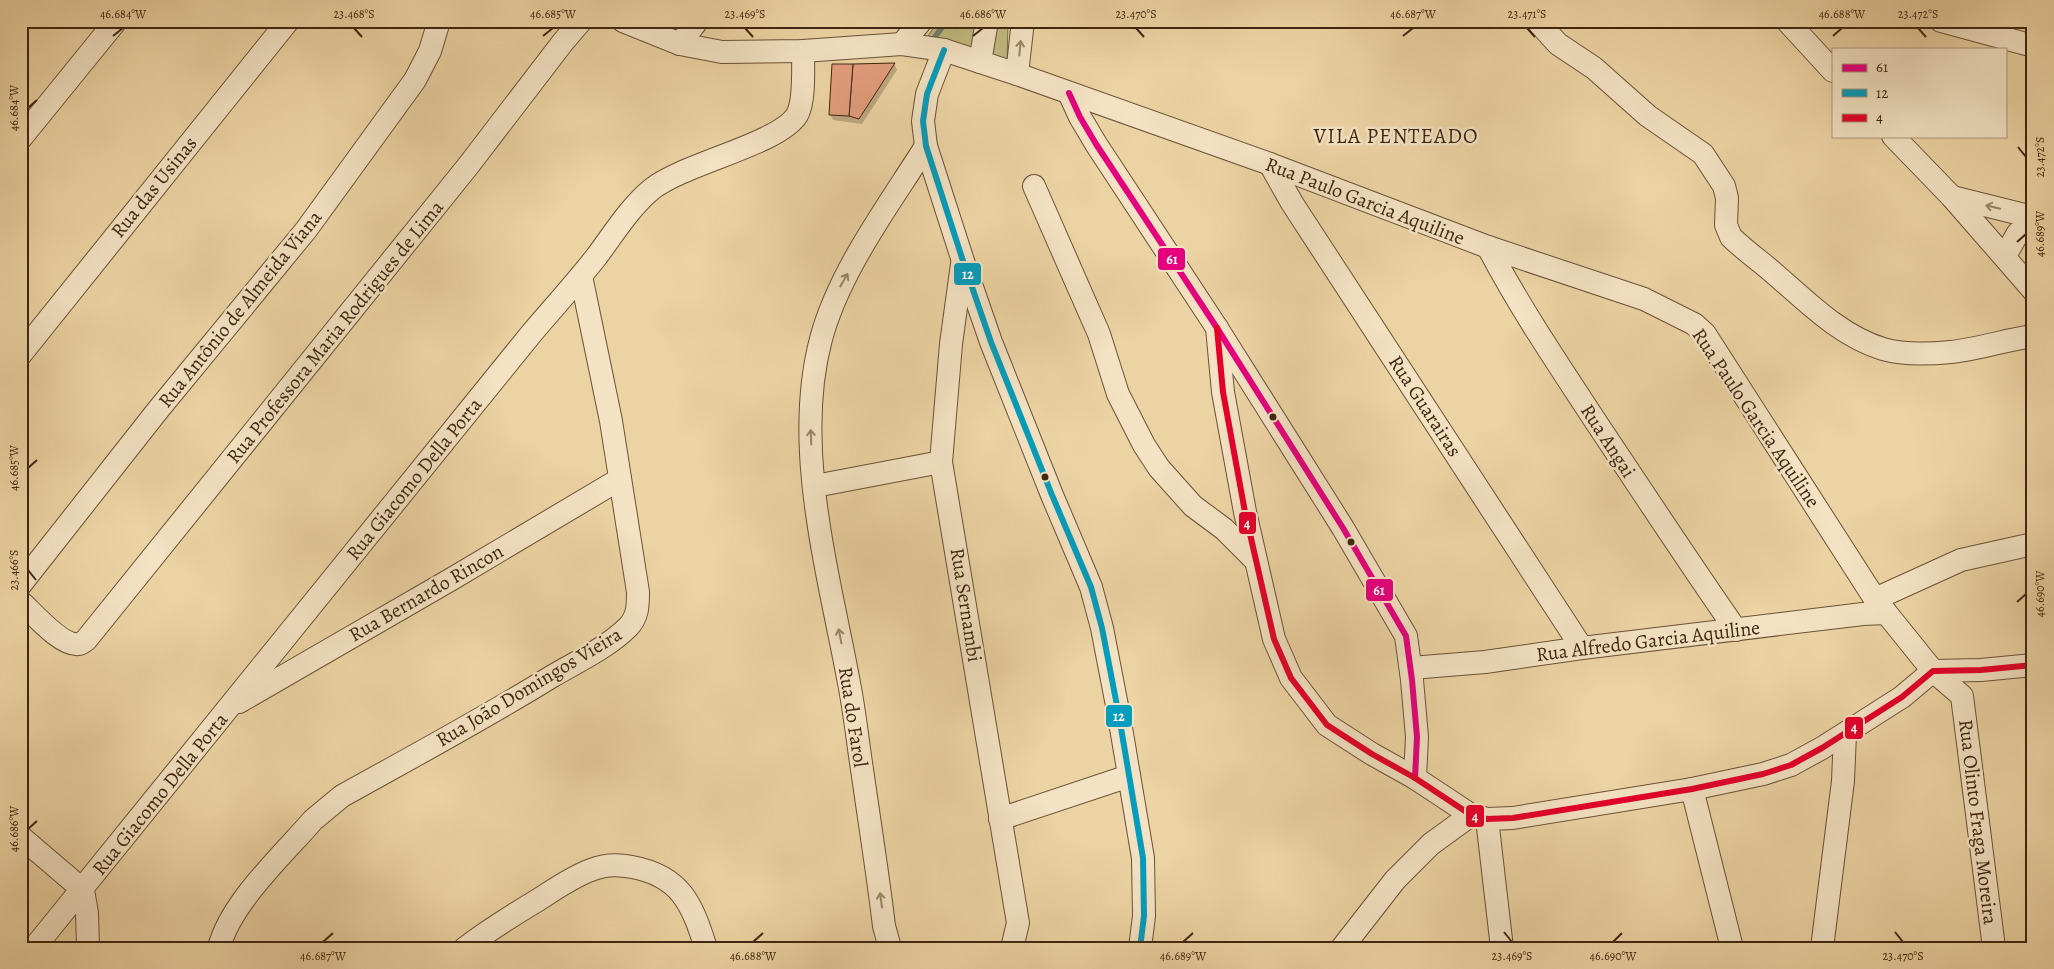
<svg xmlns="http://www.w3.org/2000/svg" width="2054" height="969" font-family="Alegreya,serif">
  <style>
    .green { fill: #bfba80; stroke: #7f7048 }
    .shadow { fill: #0003 }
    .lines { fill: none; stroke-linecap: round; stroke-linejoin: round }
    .stream { stroke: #757d6b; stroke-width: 5.5 }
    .building { fill: #e19c7c; stroke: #3f2610 }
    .minor-casing { stroke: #6a5135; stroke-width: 24 }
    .minor { stroke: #f3e2c3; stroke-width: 22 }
    .bus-1-casing { stroke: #f3e2c3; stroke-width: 10 }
    .bus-2-casing { stroke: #f3e2c3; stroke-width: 10 }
    .bus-3-casing { stroke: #f3e2c3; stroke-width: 10 }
    .bus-1 { stroke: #e5007d; stroke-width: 6 }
    .bus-2 { stroke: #069cbb; stroke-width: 6 }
    .bus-3 { stroke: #e4002b; stroke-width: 6 }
    .oneway { stroke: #99846a }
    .ticks { fill: none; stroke: #3f2610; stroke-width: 2 }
    .bus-dot { fill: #3f2610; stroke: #f3e2c3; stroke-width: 2 }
    .labels { text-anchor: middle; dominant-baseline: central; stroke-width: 5; stroke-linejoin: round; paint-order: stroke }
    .street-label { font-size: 20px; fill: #3f2610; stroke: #f3e2c3 }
    .neighbourhood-label { font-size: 21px; letter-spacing: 1px; fill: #3f2610; stroke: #f3e2c3 }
    .line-badge { stroke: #f3e2c3; stroke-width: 2 }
    .badge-label { font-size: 14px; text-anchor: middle; font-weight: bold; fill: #fff }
    .neatline { fill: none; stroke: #3f2610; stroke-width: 2 }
    .ticks-label { font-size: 12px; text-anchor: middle; fill: #3f2610 }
  </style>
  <rect width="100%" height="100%" fill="#ecd3a3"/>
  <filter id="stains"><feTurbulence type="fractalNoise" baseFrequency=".004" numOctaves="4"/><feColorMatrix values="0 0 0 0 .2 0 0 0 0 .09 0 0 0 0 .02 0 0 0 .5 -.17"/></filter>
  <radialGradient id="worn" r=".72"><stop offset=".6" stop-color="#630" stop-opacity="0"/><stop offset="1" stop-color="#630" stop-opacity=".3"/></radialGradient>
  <polygon class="green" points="938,21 1008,21 1007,65 924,42"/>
  <polygon class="shadow" points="833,65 895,65 897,70 862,124 833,120 830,114"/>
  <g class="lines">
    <polyline class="stream" points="934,38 947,21"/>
  </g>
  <g class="building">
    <polygon points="895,63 859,119 849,116 853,64"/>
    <polygon points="832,64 853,64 849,116 829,115"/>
  </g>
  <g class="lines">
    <g class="minor-casing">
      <g id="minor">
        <polyline points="623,21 680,44 722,52 803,51 902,44 944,50 1017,74 1270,164 1488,247 1644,299 1694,324 1705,334 1875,599 1933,671 1962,696 1994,948"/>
        <path d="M1537,21L1558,44L1594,68L1648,116L1703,154L1724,186L1727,198L1726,225L1731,237C1741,247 1752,255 1763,264C1800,294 1836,335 1883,349C1903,355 1930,354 1951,352C1979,349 2005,340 2033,336"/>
        <polyline points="1787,21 1833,71"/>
        <polyline points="1941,21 2033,46"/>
        <polyline points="680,44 697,21"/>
        <polyline points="902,44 921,21"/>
        <polyline points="944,50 927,94 923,121 926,146 963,261 991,342 1052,495 1091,587 1102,628 1119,716 1143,858 1144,916 1140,948"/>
        <polyline points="980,62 987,21"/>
        <polyline points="1017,74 1023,21"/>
        <polyline points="1069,93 1080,117 1096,144 1217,328 1343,528 1406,636 1412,680 1417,737 1415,778"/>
        <polyline points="1893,136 1952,197 2033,290"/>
        <polyline points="21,138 116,21"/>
        <polyline points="1270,164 1292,203 1582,648"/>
        <polyline points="1034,186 1099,334 1118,394 1144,445 1159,468 1193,506 1224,529 1256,561"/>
        <polyline points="1952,197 2033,217"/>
        <path d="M1488,247C1520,308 1558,364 1596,422C1642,491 1688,561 1736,630"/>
        <polyline points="2005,256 2018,233 2033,224"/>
        <polyline points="962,264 951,344 941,462 1018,923 1012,948"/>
        <polyline points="1217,328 1223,392 1245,512 1274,639 1291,678 1327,725 1372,754 1415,778 1471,815 1487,819 1513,818 1692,789 1763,774 1791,765 1822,748 1902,697 1933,671 1981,670 2033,665"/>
        <polyline points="21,354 288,21"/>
        <polyline points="815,486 941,462"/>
        <polyline points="21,584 158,410 306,230 415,80 430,51 439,21"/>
        <polyline points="1875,599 1961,560 2033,544"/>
        <path d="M21,602C33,613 62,647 79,644C81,644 83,642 86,640L468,166L563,42L581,21"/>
        <polyline points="1411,668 1485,662 1582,648 1863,614 1886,613"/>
        <polyline points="239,702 450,580 620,479"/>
        <polyline points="1692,789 1732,948"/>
        <polyline points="1000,819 1129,776"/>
        <polyline points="1487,819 1502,948"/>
        <polyline points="21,837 83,890 87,913 88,948"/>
        <path d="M34,948L531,334C553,308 576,283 597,256C614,233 631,206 652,189C685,163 779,144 797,115C805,101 803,68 803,51"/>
        <path d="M219,948C230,903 283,855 313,820L342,796C412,757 483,719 551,677C576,662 607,648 628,627C638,617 638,605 638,592L611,421L581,276"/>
        <path d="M465,948C489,930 513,915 538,900C555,889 572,877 591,870C605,864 618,864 632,867C681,876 692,904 706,948"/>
        <path d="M890,948L884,926C878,875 870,826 863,776C858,745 855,713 849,683C829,574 792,448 821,339C839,271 889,205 926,146"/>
        <polyline points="1342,948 1395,880 1431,844 1471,815"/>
        <polyline points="1822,948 1843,781 1845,734"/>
      </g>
    </g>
    <use href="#minor" class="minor"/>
    <g class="bus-1-casing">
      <polyline id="bus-1" points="1069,93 1080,117 1096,144 1217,328 1343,528 1406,636 1412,680 1417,737 1415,778"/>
    </g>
    <g class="bus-2-casing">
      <polyline id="bus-2" points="944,50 927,94 923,121 926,146 963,261 991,342 1052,495 1091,587 1102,628 1119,716 1143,858 1144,916 1140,948"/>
    </g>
    <g class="bus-3-casing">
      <polyline id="bus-3" points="1217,328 1223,392 1245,512 1274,639 1291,678 1327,725 1372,754 1415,778 1471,815 1487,819 1513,818 1692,789 1763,774 1791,765 1822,748 1902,697 1933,671 1981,670 2033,665"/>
    </g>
    <use href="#bus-1" class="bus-1"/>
    <use href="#bus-2" class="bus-2"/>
    <use href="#bus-3" class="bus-3"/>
  </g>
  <defs><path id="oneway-shaft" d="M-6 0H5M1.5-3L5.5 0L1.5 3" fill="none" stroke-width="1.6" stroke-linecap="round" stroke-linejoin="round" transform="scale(1.25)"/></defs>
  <g class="oneway">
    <use href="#oneway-shaft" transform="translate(1020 48) rotate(-85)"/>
    <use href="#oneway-shaft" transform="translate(1993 207) rotate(-166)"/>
    <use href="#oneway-shaft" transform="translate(844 280) rotate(-60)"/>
    <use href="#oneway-shaft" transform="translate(811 437) rotate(-92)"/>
    <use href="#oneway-shaft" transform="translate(840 636) rotate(-101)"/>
    <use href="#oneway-shaft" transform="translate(881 900) rotate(-98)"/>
  </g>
  <path class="ticks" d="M354,28L362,37M745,28L753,37M1136,28L1144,37M1527,28L1535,37M1918,28L1926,37M113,36L123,28M543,36L553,28M973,36L983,28M1403,36L1413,28M1833,36L1842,28M28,108L37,100M2018,147L2026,157M2017,242L2026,234M28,468L37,460M28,570L36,580M2017,602L2026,594M28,829L37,821M1504,932L1512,942M1895,932L1903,942M323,942L333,933M753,942L763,933M1183,942L1193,933M1613,942L1622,933"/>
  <g class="bus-dot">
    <circle cx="1273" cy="417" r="4.5"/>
    <circle cx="1045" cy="477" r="4.5"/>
    <circle cx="1351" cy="542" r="4.5"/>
  </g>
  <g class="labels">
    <g class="street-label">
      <text transform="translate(154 187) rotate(-51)">Rua das Usinas</text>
      <text transform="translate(1365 201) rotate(21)">Rua Paulo Garcia Aquiline</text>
      <text transform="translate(240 309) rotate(-51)">Rua Antônio de Almeida Viana</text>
      <text transform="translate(335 332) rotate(-51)">Rua Professora Maria Rodrigues de Lima</text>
      <text transform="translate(1425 406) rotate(57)">Rua Guarairas</text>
      <text transform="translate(1756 418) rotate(56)">Rua Paulo Garcia Aquiline</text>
      <text transform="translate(1608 441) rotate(57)">Rua Angai</text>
      <text transform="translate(414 479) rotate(-51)">Rua Giacomo Della Porta</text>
      <text transform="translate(426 593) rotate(-30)">Rua Bernardo Rincon</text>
      <text transform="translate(966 605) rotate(81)">Rua Sernambi</text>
      <text transform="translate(1648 641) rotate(-7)">Rua Alfredo Garcia Aquiline</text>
      <text transform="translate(529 687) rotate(-31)">Rua João Domingos Vieira</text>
      <text transform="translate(853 717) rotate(81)">Rua do Farol</text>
      <text transform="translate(160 794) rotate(-51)">Rua Giacomo Della Porta</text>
      <text transform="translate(1978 822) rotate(83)">Rua Olinto Fraga Moreira</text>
    </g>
    <g class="neighbourhood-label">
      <text x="1396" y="136">VILA PENTEADO</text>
    </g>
  </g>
  <g class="line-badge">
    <rect x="1157" y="247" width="29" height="24" rx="5" fill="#e5007d"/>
    <rect x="953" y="262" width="29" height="24" rx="5" fill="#069cbb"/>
    <rect x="1238" y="511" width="19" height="24" rx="5" fill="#e4002b"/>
    <rect x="1365" y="578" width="29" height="24" rx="5" fill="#e5007d"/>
    <rect x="1105" y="704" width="28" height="24" rx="5" fill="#069cbb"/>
    <rect x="1844" y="716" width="20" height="24" rx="5" fill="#e4002b"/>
    <rect x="1465" y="804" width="20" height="24" rx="5" fill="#e4002b"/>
  </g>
  <g class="badge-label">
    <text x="1172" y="264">61</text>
    <text x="968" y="279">12</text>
    <text x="1247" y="528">4</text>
    <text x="1379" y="595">61</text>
    <text x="1119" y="721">12</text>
    <text x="1854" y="732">4</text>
    <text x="1475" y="821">4</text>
  </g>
  <rect width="2054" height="969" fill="none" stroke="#ecd3a3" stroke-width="55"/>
  <rect x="1832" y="48" width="175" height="90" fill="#f3e2c3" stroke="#ab977b"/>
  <rect x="1842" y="64" width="25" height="8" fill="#e5007d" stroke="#ab977b"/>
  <text x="1876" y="72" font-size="15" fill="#3f2610">61</text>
  <rect x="1842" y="89" width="25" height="8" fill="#069cbb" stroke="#ab977b"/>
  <text x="1876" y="98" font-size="15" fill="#3f2610">12</text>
  <rect x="1842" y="114" width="25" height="8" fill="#e4002b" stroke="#ab977b"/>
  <text x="1876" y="122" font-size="15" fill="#3f2610">4</text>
  <rect x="28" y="28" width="1998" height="914" class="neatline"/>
  <g class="ticks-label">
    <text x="123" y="18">46.684°W</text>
    <text x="354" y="18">23.468°S</text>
    <text x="553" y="18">46.685°W</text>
    <text x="745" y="18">23.469°S</text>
    <text x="983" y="18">46.686°W</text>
    <text x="1136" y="18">23.470°S</text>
    <text x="1413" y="18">46.687°W</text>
    <text x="1527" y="18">23.471°S</text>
    <text x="1842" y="18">46.688°W</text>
    <text x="1918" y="18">23.472°S</text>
    <text transform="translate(14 108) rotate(-90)" y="4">46.684°W</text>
    <text transform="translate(2040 157) rotate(-90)" y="4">23.472°S</text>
    <text transform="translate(2040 234) rotate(-90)" y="4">46.689°W</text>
    <text transform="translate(14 468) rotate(-90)" y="4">46.685°W</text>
    <text transform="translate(14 570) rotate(-90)" y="4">23.466°S</text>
    <text transform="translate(2040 594) rotate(-90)" y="4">46.690°W</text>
    <text transform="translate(14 829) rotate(-90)" y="4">46.686°W</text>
    <text x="323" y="960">46.687°W</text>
    <text x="753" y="960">46.688°W</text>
    <text x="1183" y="960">46.689°W</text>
    <text x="1512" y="960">23.469°S</text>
    <text x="1613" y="960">46.690°W</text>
    <text x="1903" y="960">23.470°S</text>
  </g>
  <rect width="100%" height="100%" filter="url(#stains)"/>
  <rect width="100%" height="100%" fill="url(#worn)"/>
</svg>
